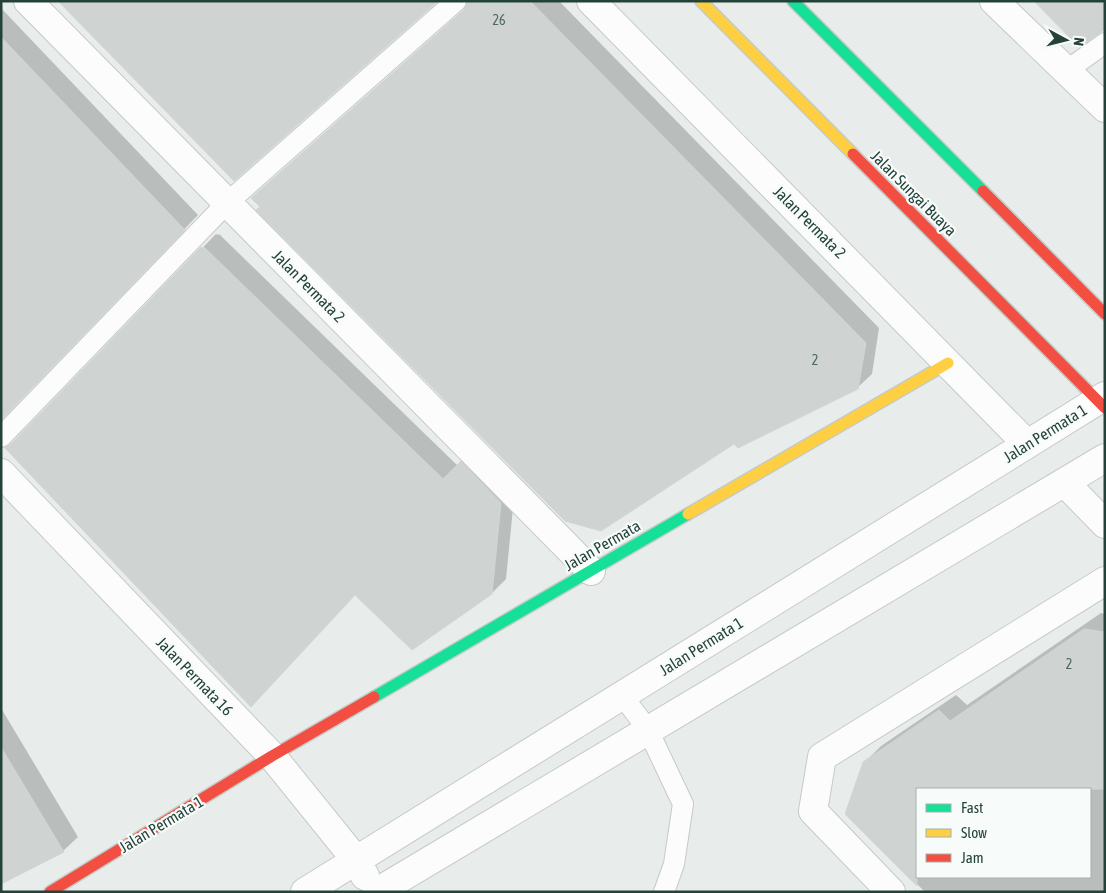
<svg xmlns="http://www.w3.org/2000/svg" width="1106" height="893" font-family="'Asap Condensed',sans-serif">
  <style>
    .shadow { fill: #0003; fill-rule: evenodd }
    .building { fill: #cfd4d2; stroke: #d1d6d4 }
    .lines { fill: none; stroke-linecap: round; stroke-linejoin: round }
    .lane-casing { stroke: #c5cac8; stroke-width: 22 }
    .street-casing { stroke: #c5cac8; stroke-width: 30 }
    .fast-casing { stroke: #c3cbc8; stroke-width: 14 }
    .slow-casing { stroke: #c3cbc8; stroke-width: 14 }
    .jam-casing { stroke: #c3cbc8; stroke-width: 14 }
    .lane { stroke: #fcfcfc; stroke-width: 20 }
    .street { stroke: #fcfcfc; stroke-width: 28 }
    .fast { stroke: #16e098; stroke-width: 11 }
    .slow { stroke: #ffcf43; stroke-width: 11 }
    .jam { stroke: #f24e42; stroke-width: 11 }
    .labels { text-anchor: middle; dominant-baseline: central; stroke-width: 4.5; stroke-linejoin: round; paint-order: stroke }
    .number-label { font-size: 14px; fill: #506761 }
    .street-label { font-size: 16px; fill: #24423a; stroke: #f7fbf9 }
  </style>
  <rect width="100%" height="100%" fill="#e8edeb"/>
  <g class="shadow">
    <polygon points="469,1 559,1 879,328 872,374 857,388 734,442 261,206 253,198 468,6"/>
    <polygon points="1,8 198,215 7,413 1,422"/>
    <polygon points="216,234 218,235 219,234 458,466 476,448 515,488 506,579 491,594 355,593 7,448"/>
    <path d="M1101,613L1105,614V892H925L846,813L864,763L881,746L956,695L967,705ZM917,789H1090V877H917Z"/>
    <polygon points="1,708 78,837 63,851 1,882"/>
  </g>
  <g class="building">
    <polygon points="58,1 438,1 234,181"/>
    <polygon points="468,1 530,1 866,343 858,389 738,448 734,444 601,531 565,521 256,210 260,207 251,198 464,10"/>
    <polygon points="1034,1 1105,1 1105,29 1079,47"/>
    <polygon points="1,37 185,230 1,420"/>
    <polygon points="201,247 203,249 204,247 443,479 461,461 501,503 492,594 412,650 355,595 251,707 5,448 10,445"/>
    <polygon points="1084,629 1105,632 1105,789 917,789 917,886 845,814 863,762 939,710 950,721"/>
    <polygon points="1,747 64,852 1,884"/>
  </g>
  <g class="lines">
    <g class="lane-casing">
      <g id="lane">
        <polyline points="1066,71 1105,43"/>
        <polyline points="1,437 227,203 456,1"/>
        <polyline points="622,695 648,730 683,804 674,864 664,892"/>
      </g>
    </g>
    <g class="street-casing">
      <g id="street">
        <polyline points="28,1 591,571"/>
        <polyline points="591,1 1027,444"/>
        <polyline points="994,1 1105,108"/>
        <polyline points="1,473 272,756 356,860 365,876"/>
        <polyline points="1065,483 1105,524"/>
        <polyline points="305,892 1105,396"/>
        <polyline points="377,892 1105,458"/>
        <polyline points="891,892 813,811 822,757 1105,581"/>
      </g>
    </g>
    <g class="fast-casing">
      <g id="fast">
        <polyline points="793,1 983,191"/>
        <polyline points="374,697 688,514"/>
      </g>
    </g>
    <g class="slow-casing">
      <g id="slow">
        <polyline points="701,1 853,154"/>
        <polyline points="688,514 948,363"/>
      </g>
    </g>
    <g class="jam-casing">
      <g id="jam">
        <polyline points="853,154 1105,408"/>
        <polyline points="983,191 1105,314"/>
        <polyline points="50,892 272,756 374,697"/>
      </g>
    </g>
    <use href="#lane" class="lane"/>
    <use href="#street" class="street"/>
    <use href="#fast" class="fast"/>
    <use href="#slow" class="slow"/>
    <use href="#jam" class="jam"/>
  </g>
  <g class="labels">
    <g class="number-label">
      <text x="499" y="20">26</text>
      <text x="815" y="360">2</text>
      <text x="1069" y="664">2</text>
    </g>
    <g class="street-label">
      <text transform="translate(914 193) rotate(45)">Jalan Sungai Buaya</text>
      <text transform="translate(810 222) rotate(45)">Jalan Permata 2</text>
      <text transform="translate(309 286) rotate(45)">Jalan Permata 2</text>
      <text transform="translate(1045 433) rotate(-32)">Jalan Permata 1</text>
      <text transform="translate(602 545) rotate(-30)">Jalan Permata</text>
      <text transform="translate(701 646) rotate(-32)">Jalan Permata 1</text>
      <text transform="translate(195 676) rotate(46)">Jalan Permata 16</text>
      <text transform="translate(161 824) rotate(-31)">Jalan Permata 1</text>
    </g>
  </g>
  <rect width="1106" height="893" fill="none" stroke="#24423a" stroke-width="5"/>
  <rect x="916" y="788" width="175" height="90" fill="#f7fbf9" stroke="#a3b1ad"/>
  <rect x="926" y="804" width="25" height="8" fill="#16e098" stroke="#a3b1ad"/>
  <text x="961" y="813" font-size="15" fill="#24423a">Fast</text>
  <rect x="926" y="829" width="25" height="8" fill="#ffcf43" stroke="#a3b1ad"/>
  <text x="961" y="838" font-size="15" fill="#24423a">Slow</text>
  <rect x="926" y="854" width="25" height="8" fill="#f24e42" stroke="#a3b1ad"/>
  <text x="961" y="863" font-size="15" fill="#24423a">Jam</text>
  <g transform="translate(1066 40) rotate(97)" stroke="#f7fbf9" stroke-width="4" paint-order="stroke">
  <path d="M0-4L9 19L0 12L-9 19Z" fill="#24423a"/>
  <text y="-8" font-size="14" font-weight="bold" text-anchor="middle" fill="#24423a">N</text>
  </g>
</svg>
